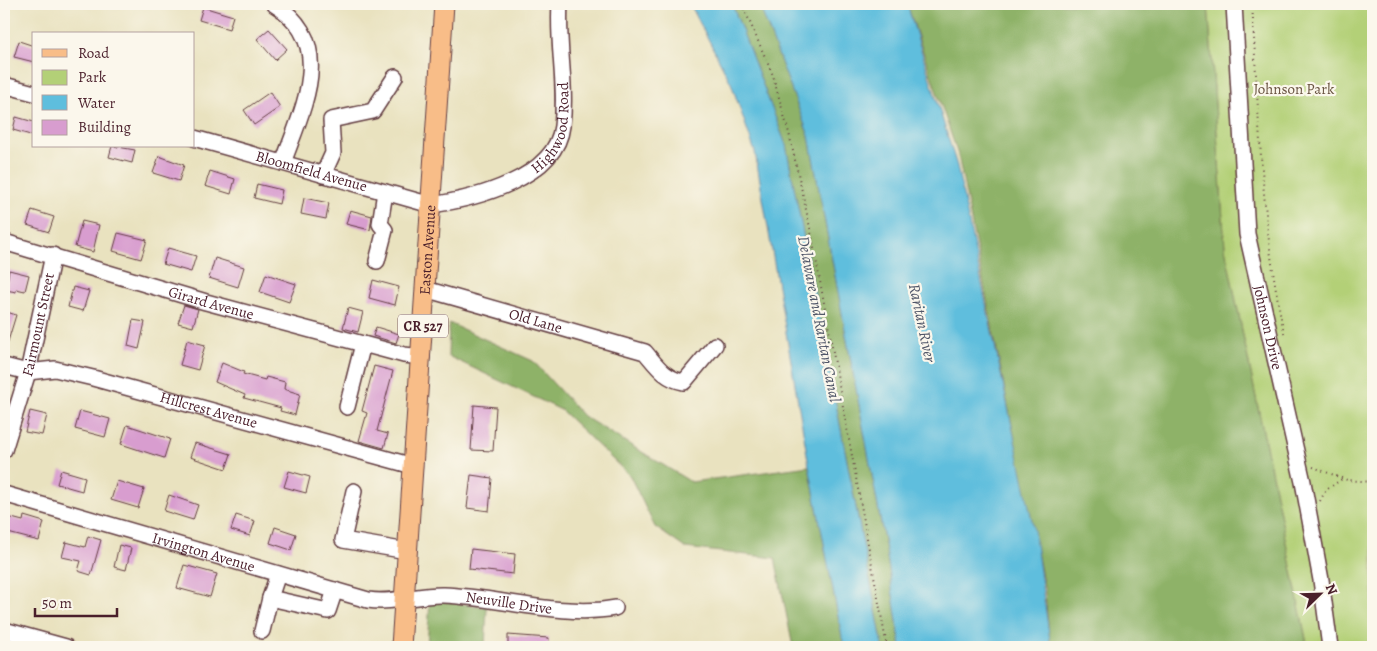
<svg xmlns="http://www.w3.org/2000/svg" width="1377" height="651" font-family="Alegreya,serif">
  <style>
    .green { fill: #b3d077; stroke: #7e7851 }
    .forest { fill: #8eb268; stroke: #6c684a }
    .water { fill: #5ebedd; stroke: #546e84 }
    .building { fill: #d89dcf }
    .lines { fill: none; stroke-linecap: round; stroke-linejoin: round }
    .minor-casing { stroke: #623c41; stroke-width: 18 }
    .major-casing { stroke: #623c41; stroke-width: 21 }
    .path { stroke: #623c41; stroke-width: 2; stroke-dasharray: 1 4; stroke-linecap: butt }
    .minor { stroke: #fff; stroke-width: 15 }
    .major { stroke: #f8bd88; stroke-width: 19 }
    .labels { text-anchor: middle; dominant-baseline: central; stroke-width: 4.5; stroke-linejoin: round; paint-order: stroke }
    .shield { fill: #fbf7ec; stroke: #7f6065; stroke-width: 1 }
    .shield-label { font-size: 14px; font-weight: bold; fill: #4a1f2b }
    .park-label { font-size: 15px; fill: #6a5442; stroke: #fbf7ec }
    .street-label { font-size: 15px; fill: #4a1f2b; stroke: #fbf7ec }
    .water-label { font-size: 16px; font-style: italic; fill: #515769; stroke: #fbf7ec }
  </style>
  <rect width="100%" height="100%" fill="#fbf7ec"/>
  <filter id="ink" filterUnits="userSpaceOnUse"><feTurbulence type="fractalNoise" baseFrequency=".02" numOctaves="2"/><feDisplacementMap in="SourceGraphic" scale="10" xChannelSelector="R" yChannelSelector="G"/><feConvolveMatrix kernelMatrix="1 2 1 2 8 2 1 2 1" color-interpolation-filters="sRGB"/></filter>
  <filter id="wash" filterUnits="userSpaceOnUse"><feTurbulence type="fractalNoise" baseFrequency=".0096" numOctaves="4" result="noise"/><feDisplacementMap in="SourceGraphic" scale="20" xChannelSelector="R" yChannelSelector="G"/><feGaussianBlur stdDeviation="1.12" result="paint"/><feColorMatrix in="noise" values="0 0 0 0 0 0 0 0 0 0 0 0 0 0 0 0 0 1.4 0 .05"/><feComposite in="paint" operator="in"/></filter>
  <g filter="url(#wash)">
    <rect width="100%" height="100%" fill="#e9e2bf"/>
    <polygon class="green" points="1208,4 1373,4 1373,647 1306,647 1307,644 1225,248"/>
    <g class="forest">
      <polygon points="732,4 759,4 809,136 886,550 901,647 883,647 786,145"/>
      <polygon points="907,4 1208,4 1225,248 1307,644 1306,647 1050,647 1045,592 958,155"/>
      <polygon points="449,323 533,361 583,416 691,482 809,466 844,647 793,647 775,558 685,548 655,527 630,476 561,410 448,356"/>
      <polygon points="430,600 487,607 485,647 427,647"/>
    </g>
    <g class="water">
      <polygon points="690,4 732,4 786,145 883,647 844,647 809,466 755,152 731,83"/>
      <polygon points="759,4 907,4 957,166 1034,530 1051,647 901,647 886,550 809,136"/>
    </g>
    <g id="blocks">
      <g class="building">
        <polygon points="203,7 233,16 229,29 199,20"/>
        <polygon points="269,29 287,49 275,60 257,39"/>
        <polygon points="19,41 34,46 34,62 14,57"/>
        <polygon points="270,92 280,107 254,125 244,110"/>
        <polygon points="16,117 34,122 34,136 13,130"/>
        <polygon points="112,146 135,150 132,163 109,157"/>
        <polygon points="159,156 184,165 179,181 153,173"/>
        <polygon points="210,171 235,179 231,194 205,186"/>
        <polygon points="257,184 282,190 279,204 254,198"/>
        <polygon points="304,198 329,203 326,219 301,214"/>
        <polygon points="32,210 54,217 49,232 27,225"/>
        <polygon points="350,210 372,216 370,230 346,224"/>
        <polygon points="82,221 99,225 93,252 75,247"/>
        <polygon points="118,233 147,240 141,259 113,251"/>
        <polygon points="168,248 196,256 191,272 163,264"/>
        <polygon points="215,258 244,267 238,287 209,278"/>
        <polygon points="9,270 29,275 25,291 16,289 16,292 6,290"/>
        <polygon points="266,274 296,284 289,302 260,292"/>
        <polygon points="373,280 399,287 395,305 369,298"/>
        <polygon points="73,287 89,291 83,311 68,307"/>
        <polygon points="184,305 198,309 193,327 178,323"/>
        <polygon points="348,308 363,312 358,332 343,328"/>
        <polygon points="4,311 16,315 6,348 4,348"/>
        <polygon points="133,320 145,322 139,349 128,346"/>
        <polygon points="376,327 399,334 396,343 373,336"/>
        <polygon points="187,340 205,345 198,370 180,365"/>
        <polygon points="222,363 244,372 243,374 265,380 266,377 285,382 284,389 300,394 295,415 280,411 281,408 244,398 245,395 215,382"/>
        <polygon points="374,366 393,371 377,431 388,434 384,448 359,441 367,413 362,411"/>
        <polygon points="474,405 496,407 493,451 471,450"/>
        <polygon points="30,411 47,415 42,435 25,432"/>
        <polygon points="80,411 110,419 105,437 75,429"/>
        <polygon points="127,425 170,439 164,458 121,444"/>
        <polygon points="195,443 231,454 226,469 190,457"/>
        <polygon points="61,470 85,477 82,491 57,484"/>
        <polygon points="289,471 310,477 306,493 284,487"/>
        <polygon points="471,475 492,478 489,511 467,508"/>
        <polygon points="117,481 144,489 138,508 111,500"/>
        <polygon points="169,495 198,505 193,520 164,511"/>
        <polygon points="236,515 255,521 250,536 231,530"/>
        <polygon points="4,516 23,521 24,516 44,522 39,541 4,532"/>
        <polygon points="275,527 296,534 291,550 270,543"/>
        <polygon points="88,536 101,540 91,575 78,571 81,561 62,557 66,542 85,547"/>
        <polygon points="119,545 131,548 126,570 114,567"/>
        <polygon points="471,549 515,554 513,574 469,569"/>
        <polygon points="184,565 217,574 210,597 177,588"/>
        <polygon points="508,635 549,638 548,647 508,647"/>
      </g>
    </g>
  </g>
  <g filter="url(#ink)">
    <use href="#blocks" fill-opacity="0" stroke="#623c41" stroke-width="1"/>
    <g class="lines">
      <g class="minor-casing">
        <g id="minor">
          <path d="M274,4C338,43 302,109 283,163"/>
          <path id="s1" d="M1234,4L1247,234L1303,482L1321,580L1330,647"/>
          <polyline points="4,85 34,93"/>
          <path id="s2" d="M194,138L431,205C473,199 556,179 562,126C567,86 557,44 560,4"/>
          <polyline points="323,175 333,153 331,120 373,111 395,77"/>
          <path id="s3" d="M4,242L206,302L404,355L422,357"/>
          <polyline points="377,261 385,230 380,224 385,192"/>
          <path id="s4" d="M425,289L645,352C657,366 665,379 684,382L715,345"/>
          <path id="s5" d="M4,366L28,372L55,369L93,378L413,466"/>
          <polyline points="347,407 363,344"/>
          <path id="s6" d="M4,450L28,372L53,255"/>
          <polyline points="354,491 343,540 407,551"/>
          <path id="s7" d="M4,494L368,600C394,604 418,594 444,595C498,597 563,618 615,608"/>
          <polyline points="278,574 270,598 328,611 335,590"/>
          <polyline points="4,630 66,647"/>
          <polyline points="262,631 270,598"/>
        </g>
      </g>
      <g class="major-casing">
        <g id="major">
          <path id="s8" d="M401,647L444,4"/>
        </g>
      </g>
      <g class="path">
        <polyline points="742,4 772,73 789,133 811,232 887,647"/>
        <path d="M1252,4C1259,115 1261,227 1285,337"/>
        <polyline points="1313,467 1347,480 1373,482"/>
        <polyline points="1320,501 1326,490 1342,479"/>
      </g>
      <use href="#minor" class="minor"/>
      <use href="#major" class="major"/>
    </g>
  </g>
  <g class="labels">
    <rect class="shield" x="398" y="314.5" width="50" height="23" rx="4"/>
    <g class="shield-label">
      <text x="423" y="326">CR 527</text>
    </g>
    <g class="park-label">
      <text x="1294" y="89">Johnson Park</text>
    </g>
    <g class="street-label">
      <text stroke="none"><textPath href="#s2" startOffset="404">Highwood Road</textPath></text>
      <text stroke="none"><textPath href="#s2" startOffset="122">Bloomfield Avenue</textPath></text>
      <text stroke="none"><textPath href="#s8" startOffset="398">Easton Avenue</textPath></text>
      <text stroke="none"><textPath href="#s3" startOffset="216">Girard Avenue</textPath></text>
      <text stroke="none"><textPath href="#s4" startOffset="115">Old Lane</textPath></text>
      <text stroke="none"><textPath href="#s6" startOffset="130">Fairmount Street</textPath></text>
      <text stroke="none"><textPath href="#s1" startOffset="326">Johnson Drive</textPath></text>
      <text stroke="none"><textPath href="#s5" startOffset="211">Hillcrest Avenue</textPath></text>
      <text stroke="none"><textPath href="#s7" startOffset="208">Irvington Avenue</textPath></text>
      <text stroke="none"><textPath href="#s7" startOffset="521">Neuville Drive</textPath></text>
    </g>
    <g class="water-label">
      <text transform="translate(819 319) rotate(79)">Delaware and Raritan Canal</text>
      <text transform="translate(922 323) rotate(78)">Raritan River</text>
    </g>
  </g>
  <rect width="1377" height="651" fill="none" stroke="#fbf7ec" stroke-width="20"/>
  <rect x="32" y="32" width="162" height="115" fill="#fbf7ec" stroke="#b4a19f"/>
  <rect x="42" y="49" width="25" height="8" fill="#f8bd88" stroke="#b4a19f"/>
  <text x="78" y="58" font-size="15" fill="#4a1f2b">Road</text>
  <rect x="42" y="70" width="25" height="15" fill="#b3d077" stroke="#b4a19f"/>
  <text x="78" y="82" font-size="15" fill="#4a1f2b">Park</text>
  <rect x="42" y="95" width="25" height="15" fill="#5ebedd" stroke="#b4a19f"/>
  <text x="78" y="108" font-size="15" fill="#4a1f2b">Water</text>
  <rect x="42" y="120" width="25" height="15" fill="#d89dcf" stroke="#b4a19f"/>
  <text x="78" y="132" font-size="15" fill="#4a1f2b">Building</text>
  <g transform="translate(1320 594) rotate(67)" stroke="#fbf7ec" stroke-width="4" paint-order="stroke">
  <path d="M0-4L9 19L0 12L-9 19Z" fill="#4a1f2b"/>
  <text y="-8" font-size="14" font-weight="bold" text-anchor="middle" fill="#4a1f2b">N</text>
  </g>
  <path d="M35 608v8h82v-8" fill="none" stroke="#4a1f2b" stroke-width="2.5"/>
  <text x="42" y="608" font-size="15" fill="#4a1f2b" stroke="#fbf7ec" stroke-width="4" paint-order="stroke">50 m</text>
</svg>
